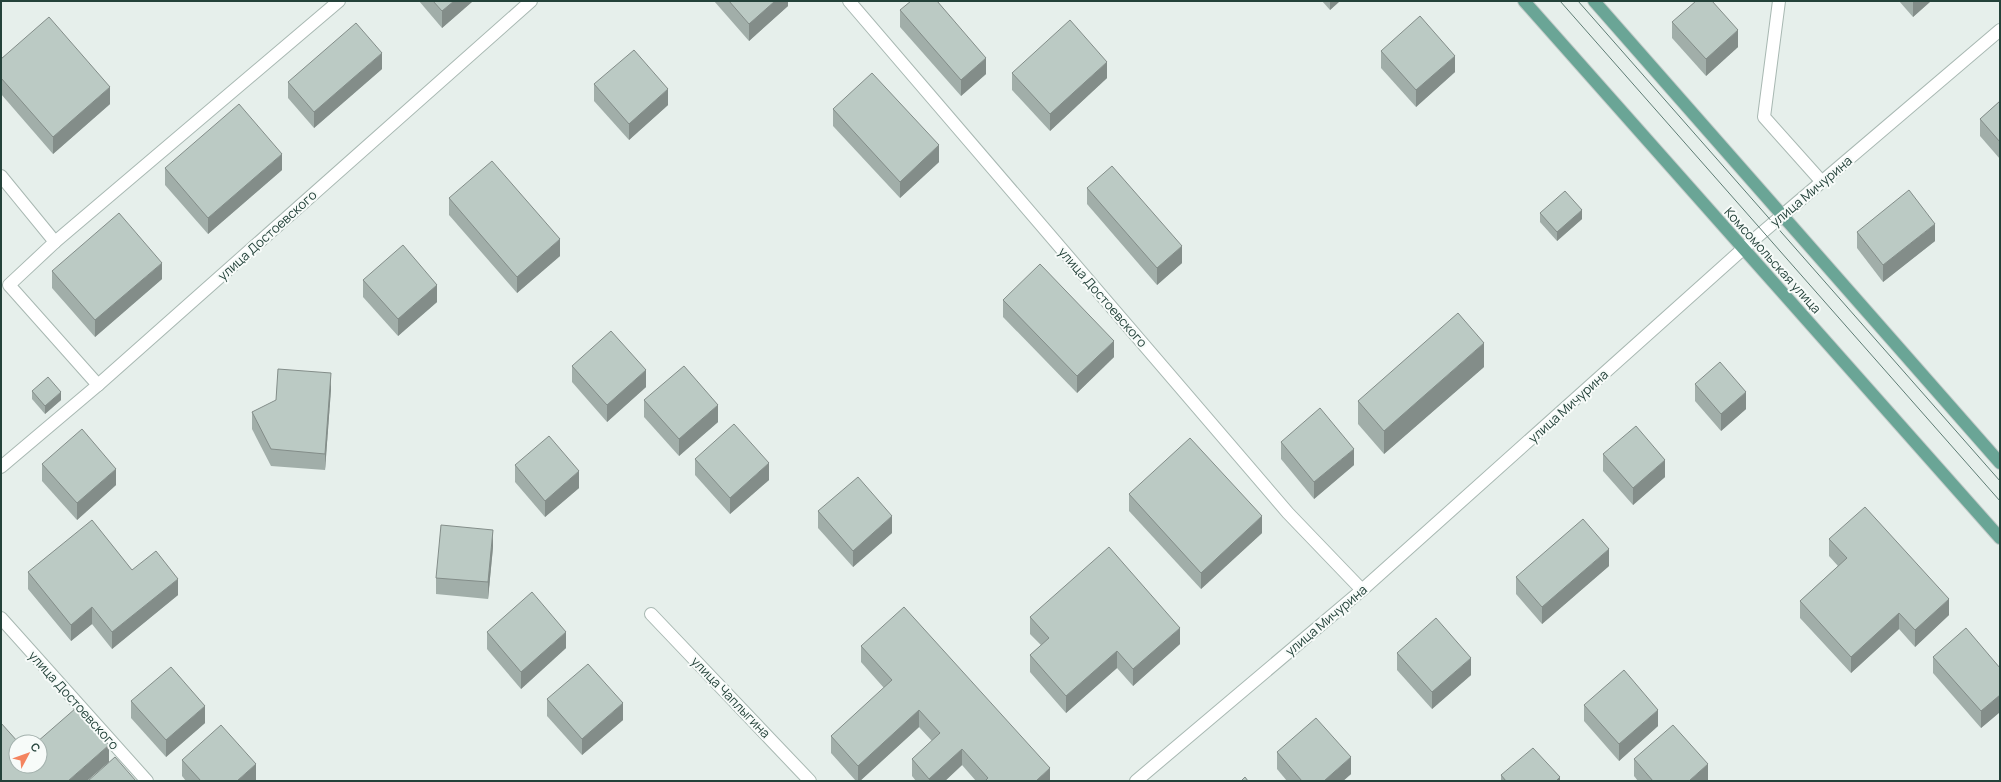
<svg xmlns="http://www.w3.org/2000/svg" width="2001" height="782" font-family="Manrope,sans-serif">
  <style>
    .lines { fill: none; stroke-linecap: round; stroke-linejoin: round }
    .minor-casing { stroke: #a8b8b2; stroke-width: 14 }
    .major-casing { stroke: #c2cac8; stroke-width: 14 }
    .minor { stroke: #fff; stroke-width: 12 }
    .major { stroke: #6aa596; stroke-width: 12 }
    .tram { stroke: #5f7d75; stroke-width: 1 }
    .wall { fill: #a1aea9 }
    .shaded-wall { fill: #838d89 }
    .building { fill: #bbcac4; stroke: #838d89 }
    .labels { text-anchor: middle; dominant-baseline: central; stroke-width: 4; stroke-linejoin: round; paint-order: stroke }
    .street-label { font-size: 13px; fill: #24423a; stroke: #f7fbf9 }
  </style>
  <rect width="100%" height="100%" fill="#e6efeb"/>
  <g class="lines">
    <g class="minor-casing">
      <g id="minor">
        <polyline points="849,1 1288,513 1362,590"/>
        <polyline points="1779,1 1764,117 1822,182"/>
        <polyline points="1,176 55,242"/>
        <polyline points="98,385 9,285 55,242 339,1"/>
        <polyline points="1,467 98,385 531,1"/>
        <polyline points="651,614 810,781"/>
        <polyline points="1,618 147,781"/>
        <polyline points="1136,781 1362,590 1744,248 2000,30"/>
      </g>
    </g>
    <g class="major-casing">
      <g id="major">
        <polyline points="1524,1 2000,538"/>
        <polyline points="1594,1 2000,463"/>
      </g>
    </g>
    <use href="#minor" class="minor"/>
    <use href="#major" class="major"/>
    <g class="tram">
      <polyline points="1560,1 2000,501"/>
      <polyline points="1578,1 2000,481"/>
    </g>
  </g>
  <g class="wall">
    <polygon points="419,1 473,1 442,28"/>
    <polygon points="714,1 788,1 788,6 749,41"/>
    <polygon points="1322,1 1340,1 1330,10"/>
    <polygon points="1899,1 1931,1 1913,17"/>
    <polygon points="900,10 986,74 961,96 900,27"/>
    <polygon points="1672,22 1738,47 1706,76 1672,38"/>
    <polygon points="1381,51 1455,72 1416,107 1381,68"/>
    <polygon points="1,59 110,104 53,154 1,94"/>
    <polygon points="382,69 314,128 288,98 288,82"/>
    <polygon points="1012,73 1107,78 1050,131 1012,90"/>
    <polygon points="594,84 668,105 629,140 594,101"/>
    <polygon points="2000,101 2000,159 1980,136 1980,119"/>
    <polygon points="833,109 939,162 900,198 833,126"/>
    <polygon points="165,168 282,170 208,234 165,185"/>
    <polygon points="1087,188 1182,263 1157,285 1087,204"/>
    <polygon points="449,198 560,256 517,293 449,215"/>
    <polygon points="1540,213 1582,219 1557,241 1540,222"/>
    <polygon points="1857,232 1935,241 1883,282 1857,248"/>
    <polygon points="52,271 162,279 95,337 52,288"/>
    <polygon points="363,280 437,302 398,336 363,297"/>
    <polygon points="1003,300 1114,357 1077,393 1003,317"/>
    <polygon points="572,366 646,387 607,422 572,382"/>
    <polygon points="1484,367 1384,454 1358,424 1358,401"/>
    <polygon points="1695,384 1746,409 1721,431 1695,401"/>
    <polygon points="331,389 325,470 271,466 252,429 252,412"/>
    <polygon points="32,391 61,400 45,414 32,399"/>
    <polygon points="644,400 718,422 679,456 644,417"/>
    <polygon points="1281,442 1354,465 1314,499 1281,459"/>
    <polygon points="1603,454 1665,477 1633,505 1603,471"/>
    <polygon points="695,459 769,480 730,514 695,475"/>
    <polygon points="42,464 116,485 77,520 42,481"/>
    <polygon points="515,465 579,488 545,517 515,482"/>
    <polygon points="1129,494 1262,533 1201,589 1129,511"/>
    <polygon points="818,511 892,533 853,567 818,528"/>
    <polygon points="1829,539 1949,615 1915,647 1899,629 1851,673 1800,618 1800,601 1838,566 1829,556"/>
    <polygon points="493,547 488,599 436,594 436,578"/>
    <polygon points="1609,566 1542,624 1516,594 1516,577"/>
    <polygon points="132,570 178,595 112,649 92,624 71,641 28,589 28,572"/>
    <polygon points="1030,617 1180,644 1133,686 1117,668 1066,713 1030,672 1030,655 1041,645 1030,634"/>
    <polygon points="487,632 566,648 521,689 487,649"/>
    <polygon points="861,646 1050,781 976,781 962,765 945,781 916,781 912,776 912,759 932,741 919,727 860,781 856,781 831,753 831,736 884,688 861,662"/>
    <polygon points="1397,653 1471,675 1432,709 1397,670"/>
    <polygon points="1933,657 2000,668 2000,712 1981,728 1933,673"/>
    <polygon points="547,699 623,720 582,755 547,716"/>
    <polygon points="131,701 205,723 166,757 131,718"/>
    <polygon points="1584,705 1658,726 1619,761 1584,721"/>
    <polygon points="1277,752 1351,774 1343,781 1287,781 1277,769"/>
    <polygon points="1634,759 1708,781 1638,781 1634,776"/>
    <polygon points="182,760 256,781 186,781 182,776"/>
    <polygon points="1501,775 1560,781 1501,781"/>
  </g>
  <g class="shaded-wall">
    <polygon points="454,1 473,1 442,28 442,11"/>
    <polygon points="775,1 788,1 788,6 749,41 749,24"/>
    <polygon points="1330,1 1340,1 1330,10"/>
    <polygon points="1913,1 1931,1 1913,17"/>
    <polygon points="1738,30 1738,47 1706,76 1706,59"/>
    <polygon points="382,53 382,69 314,128 314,112"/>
    <polygon points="1455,56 1455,72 1416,107 1416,90"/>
    <polygon points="986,58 986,74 961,96 961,80"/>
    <polygon points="1107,62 1107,78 1050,131 1050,114"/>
    <polygon points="110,87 110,104 53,154 53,137"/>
    <polygon points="668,89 668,105 629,140 629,124"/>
    <polygon points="939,145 939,162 900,198 900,182"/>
    <polygon points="282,154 282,170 208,234 208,218"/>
    <polygon points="1582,210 1582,219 1557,241 1557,232"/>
    <polygon points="1935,224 1935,241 1883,282 1883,265"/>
    <polygon points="560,239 560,256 517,293 517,277"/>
    <polygon points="1182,246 1182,263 1157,285 1157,268"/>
    <polygon points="162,263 162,279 95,337 95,320"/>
    <polygon points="437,285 437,302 398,336 398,319"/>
    <polygon points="1114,341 1114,357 1077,393 1077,376"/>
    <polygon points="1484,343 1484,367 1384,454 1384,431"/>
    <polygon points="646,370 646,387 607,422 607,405"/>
    <polygon points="331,373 331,389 325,470 325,454"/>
    <polygon points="61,392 61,400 45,414 45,406"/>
    <polygon points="1746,392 1746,409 1721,431 1721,414"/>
    <polygon points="718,405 718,422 679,456 679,439"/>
    <polygon points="1354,449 1354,465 1314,499 1314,482"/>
    <polygon points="1665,460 1665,477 1633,505 1633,488"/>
    <polygon points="769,463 769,480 730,514 730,498"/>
    <polygon points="116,469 116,485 77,520 77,503"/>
    <polygon points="579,471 579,488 545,517 545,501"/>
    <polygon points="892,516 892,533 853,567 853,551"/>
    <polygon points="1262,516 1262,533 1201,589 1201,573"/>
    <polygon points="493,530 493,547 488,599 488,582"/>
    <polygon points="1609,549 1609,566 1542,624 1542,607"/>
    <polygon points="178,579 178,595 112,649 112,632"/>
    <polygon points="1949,599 1949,615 1915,647 1915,630"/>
    <polygon points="92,607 92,624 71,641 71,625"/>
    <polygon points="1899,613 1899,629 1851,673 1851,657"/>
    <polygon points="1180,628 1180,644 1133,686 1133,669"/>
    <polygon points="566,632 566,648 521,689 521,672"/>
    <polygon points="1117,651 1117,668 1066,713 1066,696"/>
    <polygon points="1471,658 1471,675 1432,709 1432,692"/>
    <polygon points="2000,695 2000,712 1981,728 1981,711"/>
    <polygon points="623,703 623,720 582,755 582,739"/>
    <polygon points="205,706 205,723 166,757 166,740"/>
    <polygon points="919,710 919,727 860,781 858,781 858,766"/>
    <polygon points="1658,710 1658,726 1619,761 1619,744"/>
    <polygon points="109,745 109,762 87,781 68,781"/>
    <polygon points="962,749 962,765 945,781 929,781 929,779"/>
    <polygon points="1351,757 1351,774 1343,781 1324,781"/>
    <polygon points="256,764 256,781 237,781"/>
    <polygon points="1708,764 1708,781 1689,781"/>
    <polygon points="1050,768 1050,781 1036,781"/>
    <polygon points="1560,777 1560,781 1556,781"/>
  </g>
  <g class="building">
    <polygon points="433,1 454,1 442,11"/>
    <polygon points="729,1 775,1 749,24"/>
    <polygon points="911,1 937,1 986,58 961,80 900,10"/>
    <polygon points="1696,1 1712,1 1738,30 1706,59 1672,22"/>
    <polygon points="1420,16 1455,56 1416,90 1381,51"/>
    <polygon points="49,17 110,87 53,137 1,78 1,59"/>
    <polygon points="1070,20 1107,62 1050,114 1012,73"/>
    <polygon points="356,23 382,53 314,112 288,82"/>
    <polygon points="634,50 668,89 629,124 594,84"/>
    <polygon points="872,73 939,145 900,182 833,109"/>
    <polygon points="2000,101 2000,142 1980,119"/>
    <polygon points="239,104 282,154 208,218 165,168"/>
    <polygon points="492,161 560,239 517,277 449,198"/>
    <polygon points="1112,166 1182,246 1157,268 1087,188"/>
    <polygon points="1909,190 1935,224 1883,265 1857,232"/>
    <polygon points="1565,191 1582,210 1557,232 1540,213"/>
    <polygon points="119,213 162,263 95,320 52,271"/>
    <polygon points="403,245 437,285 398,319 363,280"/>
    <polygon points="1040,264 1114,341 1077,376 1003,300"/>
    <polygon points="1458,313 1484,343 1384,431 1358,401"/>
    <polygon points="611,331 646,370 607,405 572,366"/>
    <polygon points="1720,362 1746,392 1721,414 1695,384"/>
    <polygon points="684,366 718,405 679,439 644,400"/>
    <polygon points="278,369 331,373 325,454 271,449 252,412 276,400"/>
    <polygon points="48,377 61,392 45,406 32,391"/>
    <polygon points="1320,408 1354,449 1314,482 1281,442"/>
    <polygon points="734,424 769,463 730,498 695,459"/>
    <polygon points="1636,426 1665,460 1633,488 1603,454"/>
    <polygon points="82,429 116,469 77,503 42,464"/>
    <polygon points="549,436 579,471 545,501 515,465"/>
    <polygon points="1190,438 1262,516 1201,573 1129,494"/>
    <polygon points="858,477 892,516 853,551 818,511"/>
    <polygon points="1865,507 1949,599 1915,630 1899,613 1851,657 1800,601 1847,558 1829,539"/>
    <polygon points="1583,519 1609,549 1542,607 1516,577"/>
    <polygon points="92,520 132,570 156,551 178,579 112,632 92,607 71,625 28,572"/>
    <polygon points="441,525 493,530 488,582 436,578"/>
    <polygon points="1109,547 1180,628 1133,669 1117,651 1066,696 1030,655 1049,638 1030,617"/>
    <polygon points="532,592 566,632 521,672 487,632"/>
    <polygon points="904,607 1050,768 1036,781 985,781 988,778 962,749 929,779 912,759 940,733 919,710 858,766 831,736 892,680 861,646"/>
    <polygon points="1436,618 1471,658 1432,692 1397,653"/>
    <polygon points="1966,628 2000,668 2000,695 1981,711 1933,657"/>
    <polygon points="588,664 623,703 582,739 547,699"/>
    <polygon points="171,667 205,706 166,740 131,701"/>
    <polygon points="1624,670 1658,710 1619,744 1584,705"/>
    <polygon points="76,708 109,745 68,781 1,781 1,723 18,742 16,742 16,766 40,766 40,742 37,742"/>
    <polygon points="1316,718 1351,757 1324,781 1302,781 1277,752"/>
    <polygon points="221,725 256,764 237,781 201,781 182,760"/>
    <polygon points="1673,725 1708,764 1689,781 1653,781 1634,759"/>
    <polygon points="1533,748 1560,777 1556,781 1506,781 1501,775"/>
    <polygon points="115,757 136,781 88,781"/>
    <polygon points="1245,777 1248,781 1241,781"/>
  </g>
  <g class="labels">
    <g class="street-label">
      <text transform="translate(1811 191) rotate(-40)">улица Мичурина</text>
      <text transform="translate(267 235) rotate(-42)">улица Достоевского</text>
      <text transform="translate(1773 260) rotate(48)">Комсомольская улица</text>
      <text transform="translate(1103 297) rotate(49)">улица Достоевского</text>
      <text transform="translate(1568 406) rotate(-42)">улица Мичурина</text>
      <text transform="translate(1326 620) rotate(-40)">улица Мичурина</text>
      <text transform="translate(731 697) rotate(46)">улица Чаплыгина</text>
      <text transform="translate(74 700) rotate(48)">улица Достоевского</text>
    </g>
  </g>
  <rect width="2001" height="782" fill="none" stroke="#24423a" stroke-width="4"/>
  <g transform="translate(28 754) rotate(49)"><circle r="19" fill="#f7fbf9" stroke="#a3b1ad"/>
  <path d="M0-3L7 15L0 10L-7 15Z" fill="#f4845f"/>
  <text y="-6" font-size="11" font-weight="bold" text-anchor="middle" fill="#24423a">С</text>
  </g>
</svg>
